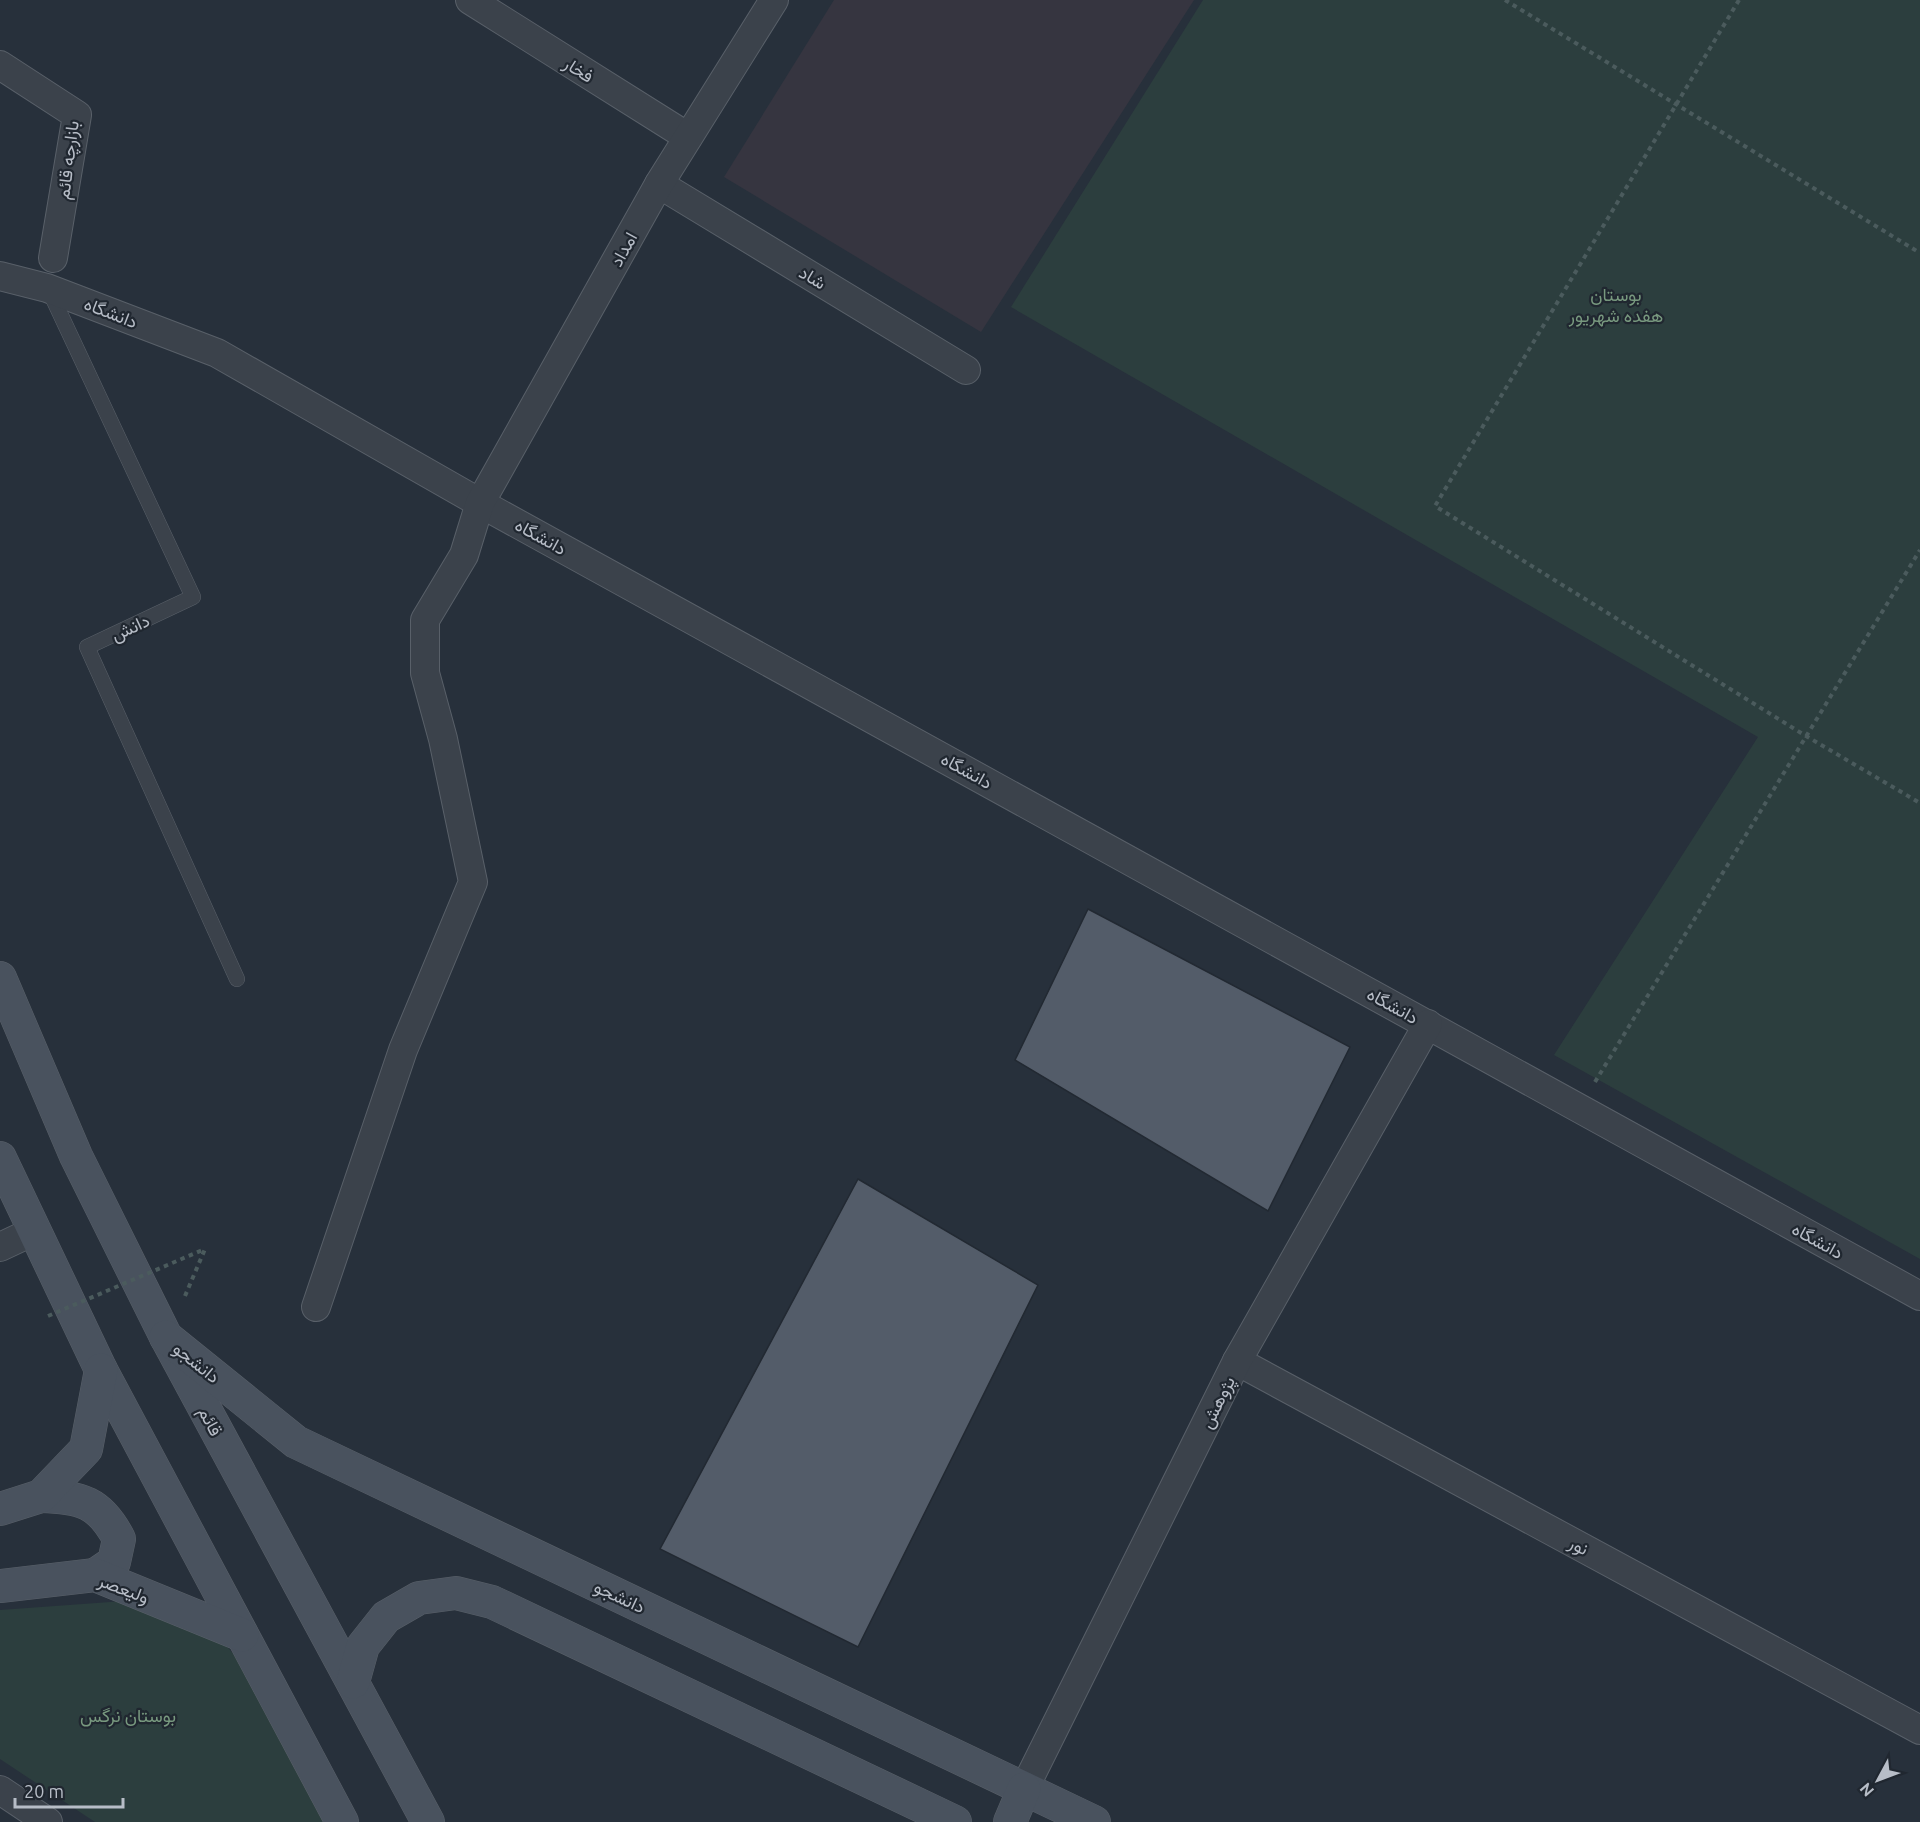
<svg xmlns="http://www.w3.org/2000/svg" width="1920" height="1822" font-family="Ubuntu,Vazirmatn,sans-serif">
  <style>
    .medical { fill: #363540 }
    .green { fill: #2c3e3e }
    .building { fill: #535c69; stroke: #222932; stroke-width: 1.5 }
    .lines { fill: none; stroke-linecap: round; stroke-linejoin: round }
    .lane-casing { stroke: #596069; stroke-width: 16 }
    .street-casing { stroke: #596069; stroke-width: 30 }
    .secondary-casing { stroke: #596069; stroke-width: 34 }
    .path { stroke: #4b5b5d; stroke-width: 4; stroke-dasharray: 4.5 4.5; stroke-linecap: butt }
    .lane { stroke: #3b424b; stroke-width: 15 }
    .street { stroke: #3b424b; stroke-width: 28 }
    .secondary { stroke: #49525e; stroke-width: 33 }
    .path-bridge { stroke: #4b5b5d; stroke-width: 4; stroke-dasharray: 4.5 4.5; stroke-linecap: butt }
    .labels { text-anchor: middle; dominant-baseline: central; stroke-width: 4.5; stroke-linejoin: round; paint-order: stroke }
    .street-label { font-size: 18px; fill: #b7bdc7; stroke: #202730 }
    .park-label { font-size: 18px; fill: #78997f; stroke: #202730 }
  </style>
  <rect width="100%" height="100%" fill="#27303b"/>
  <polygon class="medical" points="834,0 1194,0 981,332 724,177"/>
  <g class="green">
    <polygon points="1203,0 1920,0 1920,1259 1554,1055 1758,737 1011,307"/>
    <polygon points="138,1600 225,1644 262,1688 331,1822 95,1822 0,1759 0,1610"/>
  </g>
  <g class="building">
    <polygon points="1088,909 1350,1047 1268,1211 1015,1060"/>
    <polygon points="858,1179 1038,1285 858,1647 660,1549"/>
  </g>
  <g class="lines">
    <g class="lane-casing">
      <polyline id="lane" points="49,290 193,597 87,647 237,979"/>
    </g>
    <g class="street-casing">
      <g id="street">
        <polyline points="470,0 688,137"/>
        <polyline points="0,65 77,115 53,258"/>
        <polyline points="659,184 966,370"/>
        <polyline points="0,276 47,288 217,353 480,503 1920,1296"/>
        <polyline points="0,1247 34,1231"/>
        <polyline points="316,1307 403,1050 473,882 443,739 425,673 425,620 464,555 480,503 659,184 774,0"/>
        <polyline points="1237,1361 1920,1730"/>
        <polyline points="1024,1789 1237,1361 1428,1024"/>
        <polyline points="0,1790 48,1822"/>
      </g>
    </g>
    <g class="secondary-casing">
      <g id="secondary">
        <polyline points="0,978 76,1156 166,1337 428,1822"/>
        <polyline points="0,1158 101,1370 342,1822"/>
        <polyline points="166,1337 296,1442 1094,1822"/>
        <path d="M41,1496C81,1497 100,1502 119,1539L114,1562L95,1575"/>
        <polyline points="0,1509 41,1496 86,1449 101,1370"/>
        <polyline points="0,1586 95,1575 242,1635"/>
        <polyline points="353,1682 363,1646 386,1617 419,1598 456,1593 492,1602 955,1822"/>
        <polyline points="1010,1822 1024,1789"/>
      </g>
    </g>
    <g class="path">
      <polyline points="1505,0 1920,253"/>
      <polyline points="1739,0 1435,506 1806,736 1920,803"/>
      <polyline points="1595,1082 1920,550"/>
      <polyline points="185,1296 205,1249"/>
    </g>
    <use href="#lane" class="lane"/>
    <use href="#street" class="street"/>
    <use href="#secondary" class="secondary"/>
    <polyline class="path-bridge" points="48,1316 205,1249"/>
  </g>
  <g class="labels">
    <g class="street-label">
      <text transform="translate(579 69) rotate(32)">فخار</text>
      <text transform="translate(67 160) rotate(-83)">بازارچه قائم</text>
      <text transform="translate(623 249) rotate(-61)">امداد</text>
      <text transform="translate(813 277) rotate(31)">شاد</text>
      <text transform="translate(111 312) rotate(21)">دانشگاه</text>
      <text transform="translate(541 536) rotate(29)">دانشگاه</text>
      <text transform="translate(130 627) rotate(-25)">دانش</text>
      <text transform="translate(967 770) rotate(29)">دانشگاه</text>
      <text transform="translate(1393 1005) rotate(29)">دانشگاه</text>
      <text transform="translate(1818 1240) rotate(29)">دانشگاه</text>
      <text transform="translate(197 1362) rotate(39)">دانشجو</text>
      <text transform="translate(1217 1402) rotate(-64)">پژوهش</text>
      <text transform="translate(211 1421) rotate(62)">قائم</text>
      <text transform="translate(1579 1545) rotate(28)">نور</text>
      <text transform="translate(124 1588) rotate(21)">ولیعصر</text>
      <text transform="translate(620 1596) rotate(25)">دانشجو</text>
    </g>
    <g class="park-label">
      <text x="1616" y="294">بوستان<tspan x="1616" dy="21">هفده شهریور</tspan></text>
      <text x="128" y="1715">بوستان نرگس</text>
    </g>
  </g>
  <g transform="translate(1878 1780) rotate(229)" stroke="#202730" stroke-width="4.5" paint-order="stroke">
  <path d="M0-4.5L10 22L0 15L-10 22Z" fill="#b7bdc7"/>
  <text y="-9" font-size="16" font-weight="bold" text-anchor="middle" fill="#b7bdc7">N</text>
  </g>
  <path d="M15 1798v9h108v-9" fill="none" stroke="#b7bdc7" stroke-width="3"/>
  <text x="24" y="1798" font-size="18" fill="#b7bdc7" stroke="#202730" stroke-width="4.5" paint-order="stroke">20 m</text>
</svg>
